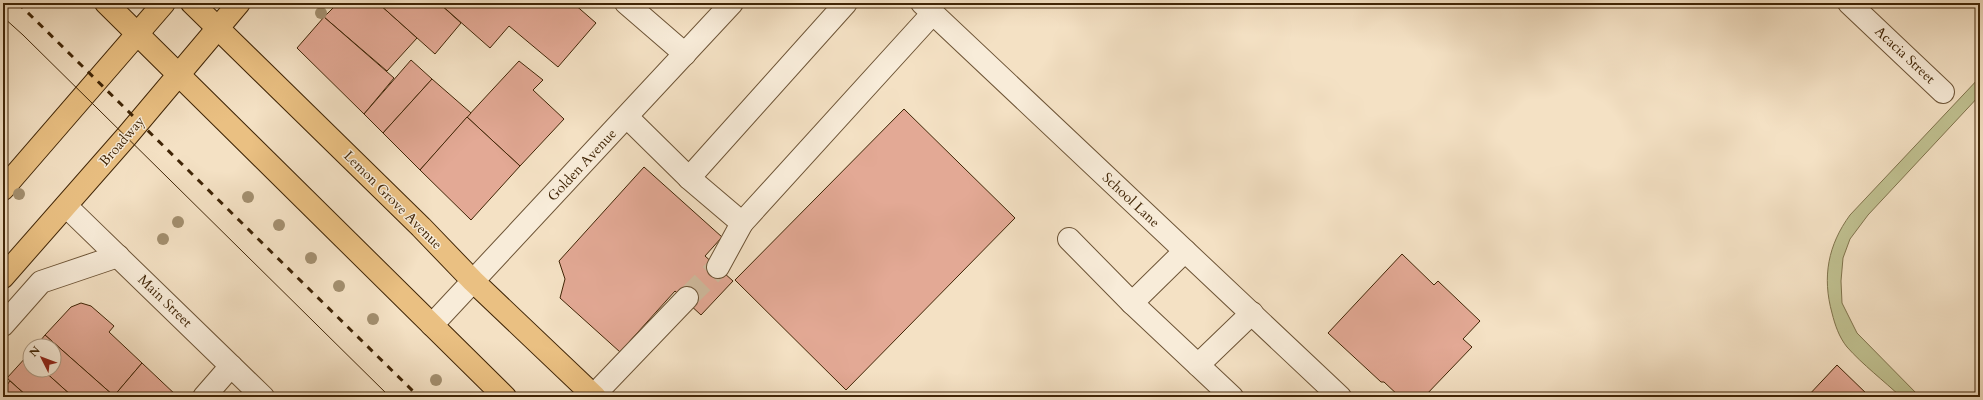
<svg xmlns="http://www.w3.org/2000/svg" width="1983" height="400" font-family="Cardo,serif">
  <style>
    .green { fill: #c0c191; stroke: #80734c }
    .building { fill: #e3a995; stroke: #402506 }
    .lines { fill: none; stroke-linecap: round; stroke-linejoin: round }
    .minor-tunnel { stroke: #d0bb9e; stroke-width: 22; stroke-dasharray: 22 11; stroke-linecap: butt }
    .minor-casing { stroke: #6d5436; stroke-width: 24 }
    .major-casing { stroke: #402506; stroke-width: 24 }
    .minor { stroke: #f8ecd9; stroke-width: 22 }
    .major { stroke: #eac082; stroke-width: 22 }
    .tram { stroke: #402506; stroke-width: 1 }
    .rail { stroke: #402506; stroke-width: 3; stroke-dasharray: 7 7; stroke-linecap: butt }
    .tree { fill: #a38f6f }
    .labels { text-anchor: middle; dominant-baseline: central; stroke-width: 3; stroke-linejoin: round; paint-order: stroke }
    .street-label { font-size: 14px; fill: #402506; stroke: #f8ecd9 }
  </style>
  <rect width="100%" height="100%" fill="#f4e1c4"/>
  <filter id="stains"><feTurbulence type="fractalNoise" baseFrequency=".005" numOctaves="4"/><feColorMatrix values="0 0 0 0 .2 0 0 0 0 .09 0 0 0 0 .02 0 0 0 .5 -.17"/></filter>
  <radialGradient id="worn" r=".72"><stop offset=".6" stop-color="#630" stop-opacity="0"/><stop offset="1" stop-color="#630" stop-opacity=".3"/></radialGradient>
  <path class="green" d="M1980,77V95L1868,215L1850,239L1843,258L1841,281L1842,303L1857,333L1920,397H1901C1883,380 1863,365 1847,347C1839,337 1835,325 1832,313C1822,277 1828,245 1850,215Z"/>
  <g class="building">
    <polygon points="338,3 378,3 417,38 387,71 324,17"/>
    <polygon points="378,3 439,3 461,23 435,54"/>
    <polygon points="439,3 573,3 596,23 558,67 509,26 490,48"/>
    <polygon points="324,17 394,78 364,114 297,48"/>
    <polygon points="411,60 432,79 383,133 364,114"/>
    <polygon points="519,61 543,80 533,90 564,119 520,166 467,117"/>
    <polygon points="432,79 471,113 420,170 383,133"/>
    <polygon points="904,109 1015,218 846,390 735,280"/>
    <polygon points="467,117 520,166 471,220 420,170"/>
    <polygon points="644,167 722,237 705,256 733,281 701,315 675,291 620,352 560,298 565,279 559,261"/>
    <polygon points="1402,254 1434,285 1438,281 1480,321 1463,339 1472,347 1424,397 1400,397 1384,382 1381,382 1328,333"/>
    <polygon points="81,303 91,306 114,326 109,332 142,363 114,396 45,335 71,307"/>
    <polygon points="45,335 114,396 73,397 43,370 54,370 54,346 36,346"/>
    <polygon points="27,356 30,359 30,370 43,370 73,397 28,397 7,378"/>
    <polygon points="142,363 178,397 113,397"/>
    <polygon points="1837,365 1870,397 1807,397"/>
    <polygon points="10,381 28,397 3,397 3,390"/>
  </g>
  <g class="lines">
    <polyline class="minor-tunnel" points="687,298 718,267"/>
    <g class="minor-casing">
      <g id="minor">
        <polyline points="626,3 685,54"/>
        <polyline points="922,3 1340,397"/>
        <polyline points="1849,3 1943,92"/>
        <polyline points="627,117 689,178 742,223 933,13"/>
        <polyline points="689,178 846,3"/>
        <polyline points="66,206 263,397"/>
        <polyline points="1069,239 1132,303 1232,397"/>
        <polyline points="718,267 742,223"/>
        <polyline points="1132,303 1185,251"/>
        <polyline points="3,325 41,282 118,256"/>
        <polyline points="432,325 732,3"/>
        <polyline points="1198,365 1252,313"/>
        <polyline points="593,396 687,298"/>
        <polyline points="204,397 231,366"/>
      </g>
    </g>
    <g class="major-casing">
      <g id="major">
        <polyline points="106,3 505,397"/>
        <polyline points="192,3 421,227 473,281 595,397"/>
        <polyline points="3,189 164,3"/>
        <polyline points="3,277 126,137 239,3"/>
      </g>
    </g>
    <use href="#minor" class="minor"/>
    <use href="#major" class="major"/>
    <polyline class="tram" points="3,17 23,35 390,397"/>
    <polyline class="rail" points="18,3 419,397"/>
  </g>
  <g class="tree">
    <circle cx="321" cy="13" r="6"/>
    <circle cx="19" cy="194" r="6"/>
    <circle cx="248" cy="197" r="6"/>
    <circle cx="178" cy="222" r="6"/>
    <circle cx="279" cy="225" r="6"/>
    <circle cx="163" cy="239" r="6"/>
    <circle cx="311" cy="258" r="6"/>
    <circle cx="339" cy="286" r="6"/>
    <circle cx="373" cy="319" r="6"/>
    <circle cx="436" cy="380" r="6"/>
  </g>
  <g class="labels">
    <g class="street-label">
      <text transform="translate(1905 55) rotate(43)">Acacia Street</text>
      <text transform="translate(122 141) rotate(-49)">Broadway</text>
      <text transform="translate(582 165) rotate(-47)">Golden Avenue</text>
      <text transform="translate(393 200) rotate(45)">Lemon Grove Avenue</text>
      <text transform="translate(1131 200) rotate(43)">School Lane</text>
      <text transform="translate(165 301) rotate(44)">Main Street</text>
    </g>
  </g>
  <rect width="1983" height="400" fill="none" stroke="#f4e1c4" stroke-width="16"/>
  <rect x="4" y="4" width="1975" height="392" fill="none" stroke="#402506" stroke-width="2"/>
  <rect x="8" y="8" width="1967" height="384" fill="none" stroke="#402506"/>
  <g transform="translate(42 358) rotate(312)"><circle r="19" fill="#f8ecd9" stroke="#ae9c85"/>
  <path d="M0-3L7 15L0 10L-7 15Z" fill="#8f2418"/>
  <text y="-6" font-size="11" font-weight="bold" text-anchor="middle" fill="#402506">N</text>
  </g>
  <rect width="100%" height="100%" filter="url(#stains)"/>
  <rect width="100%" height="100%" fill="url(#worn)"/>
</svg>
